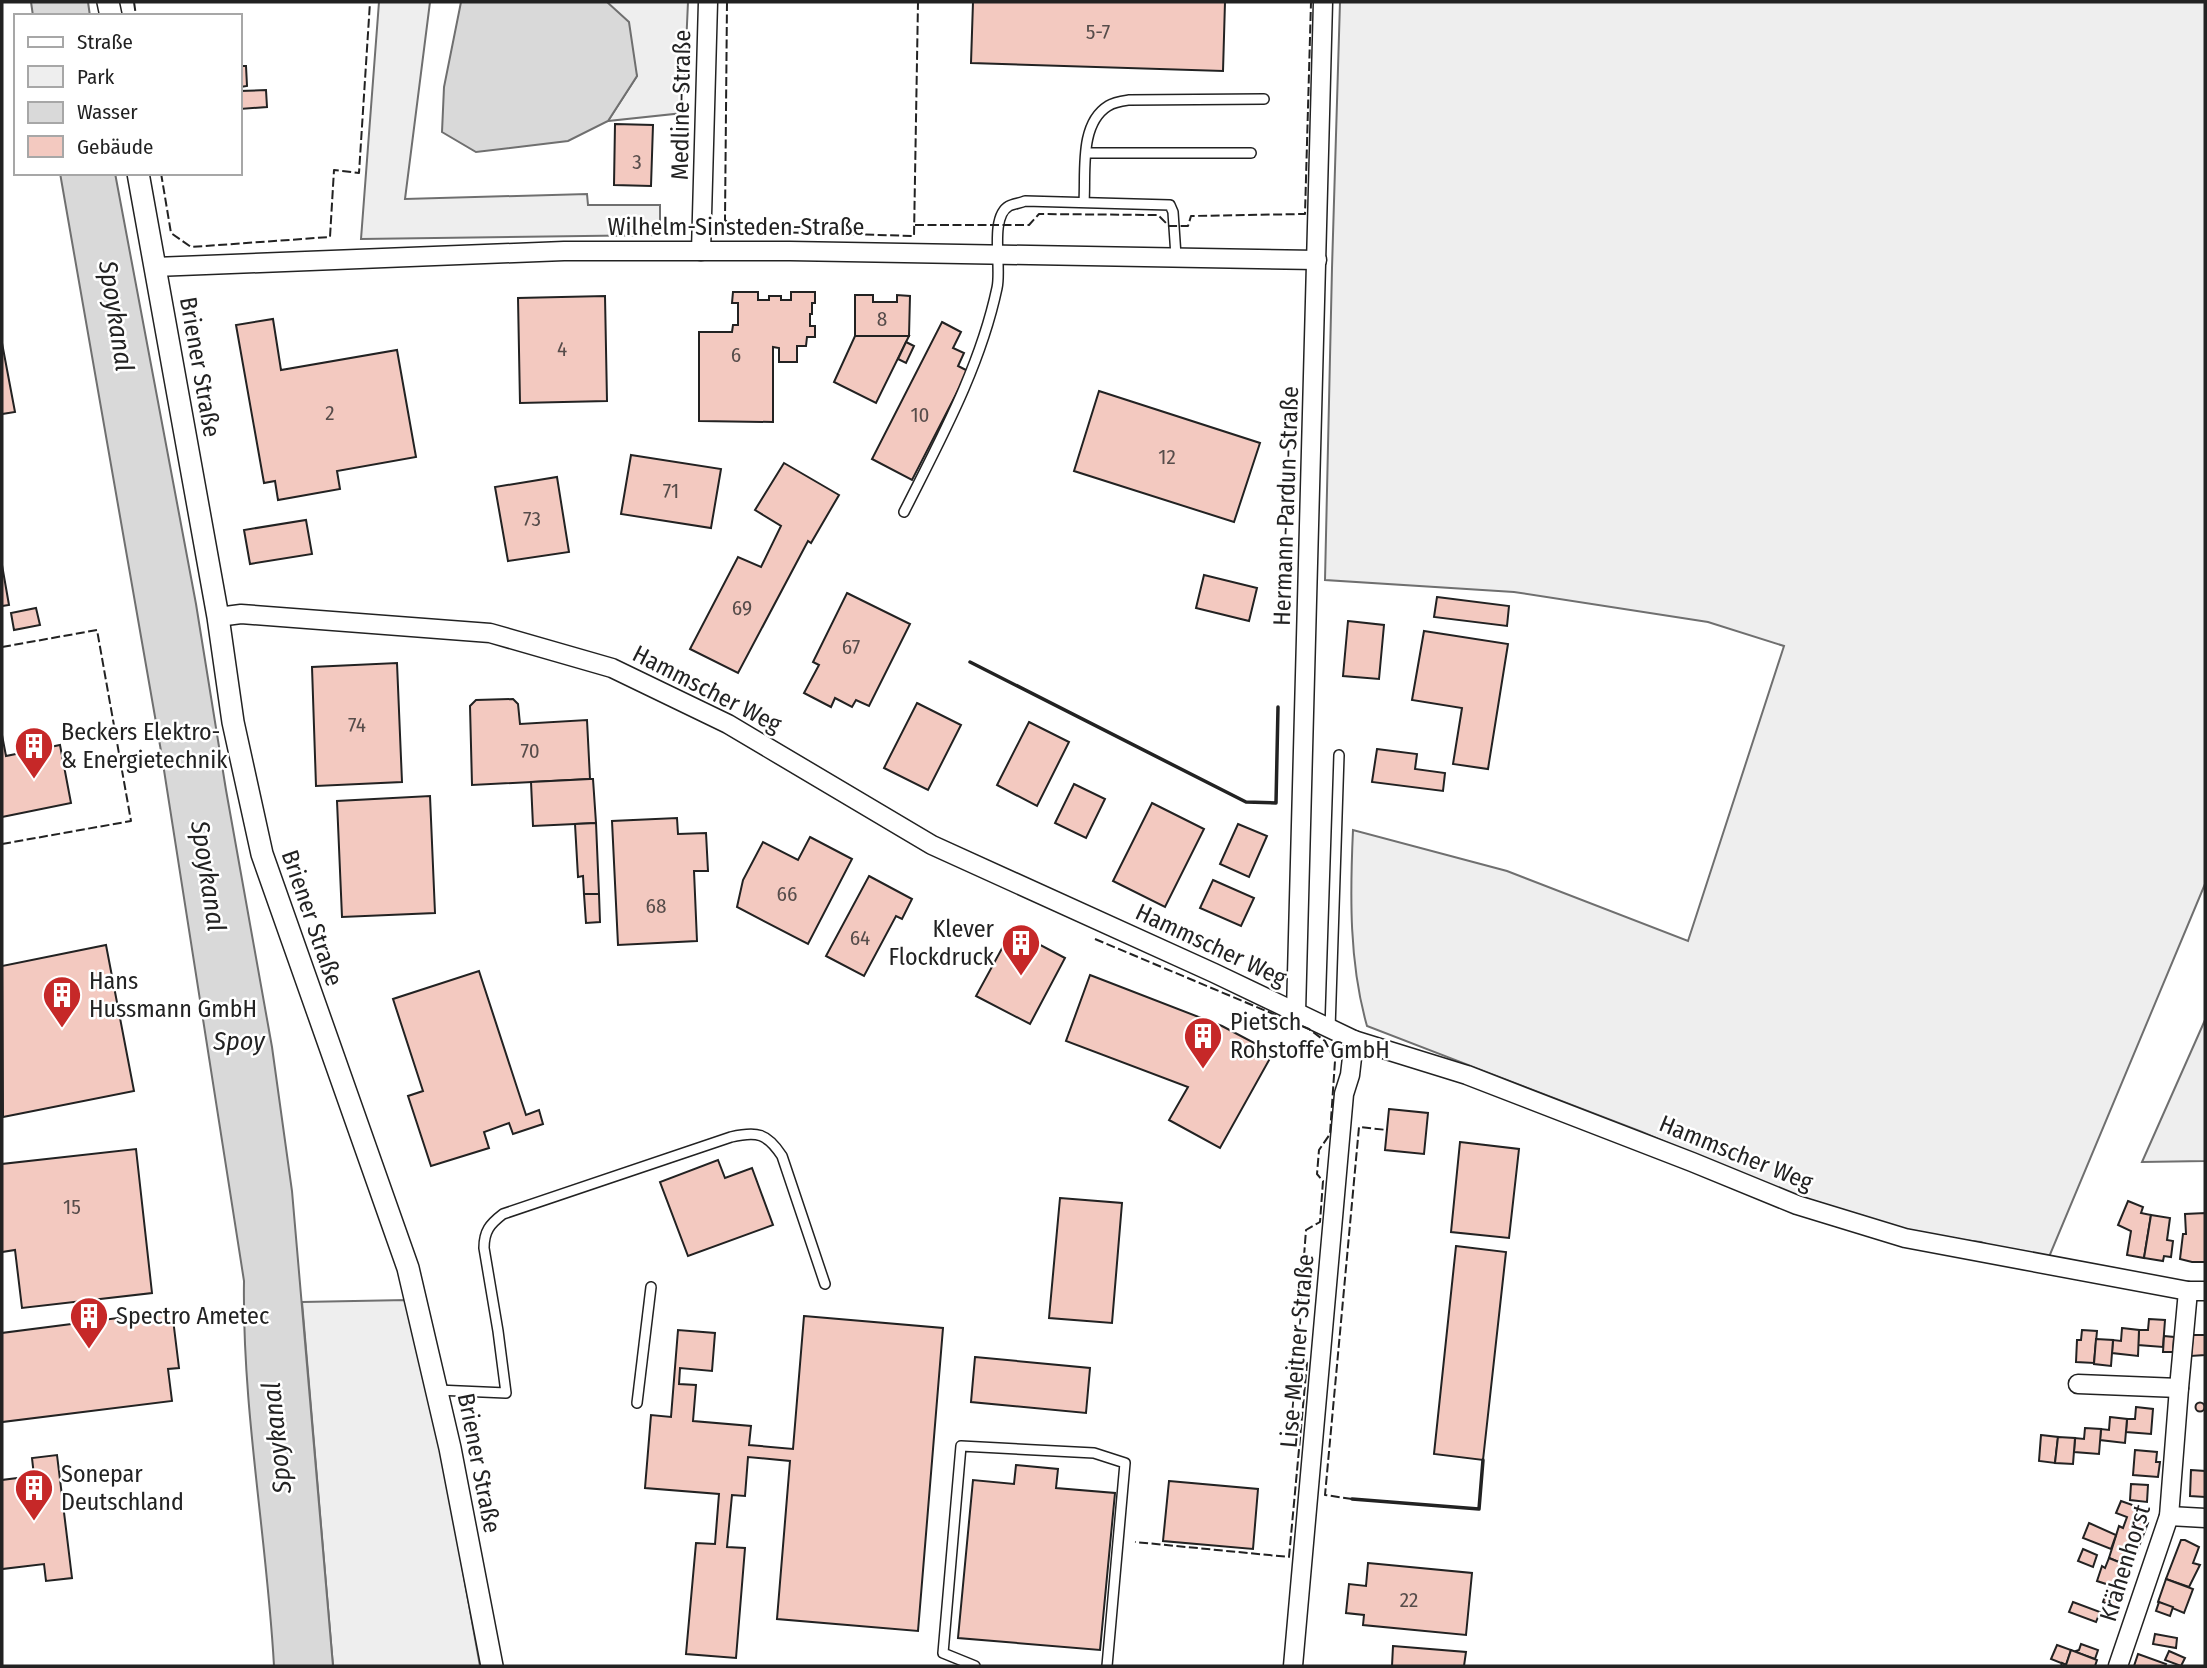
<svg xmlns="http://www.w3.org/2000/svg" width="2207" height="1668" font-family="'Fira Sans Condensed',sans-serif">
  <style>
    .green { fill: #eee; stroke: #6f6f6f; stroke-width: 2 }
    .water { fill: #d9d9d9; stroke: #6f6f6f; stroke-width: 2 }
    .building { fill: #f3c9c0; stroke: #222; stroke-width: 2 }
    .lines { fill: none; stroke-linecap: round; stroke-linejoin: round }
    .service-casing { stroke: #222; stroke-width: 12 }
    .minor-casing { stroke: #222; stroke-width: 21 }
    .tertiary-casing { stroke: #222; stroke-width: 24 }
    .service { stroke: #fff; stroke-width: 9 }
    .minor { stroke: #fff; stroke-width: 18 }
    .tertiary { stroke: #fff; stroke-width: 21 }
    .fence { stroke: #222; stroke-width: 2; stroke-dasharray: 9 3.5; stroke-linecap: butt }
    .wall { stroke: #222; stroke-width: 3.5 }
    .labels { text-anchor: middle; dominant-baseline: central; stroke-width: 5; stroke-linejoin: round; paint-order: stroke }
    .number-label { font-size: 21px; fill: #564c4a }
    .street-label { font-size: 24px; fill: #222; stroke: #fff }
    .poi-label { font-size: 24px; fill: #222; stroke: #fff; text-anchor: start }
    .water-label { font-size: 26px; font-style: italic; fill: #222; stroke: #fff }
  </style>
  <rect width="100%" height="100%" fill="#fff"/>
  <g class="green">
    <polygon points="379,2 430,2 405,199 587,194 588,205 660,205 660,235 361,239"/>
    <polygon points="607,2 688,2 683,113 608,121 637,76"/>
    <path d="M1340,2H2205V884L2049,1257L2005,1251L1981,1242L1924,1236L1773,1188L1642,1132L1367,1026C1349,963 1350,895 1353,830L1507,871L1688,941L1784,646L1708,622L1514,592L1325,580L1332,268Z"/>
    <polygon points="2205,1020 2205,1161 2142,1162"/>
    <polygon points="407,1300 434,1410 480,1666 333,1666 302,1302"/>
  </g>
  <g class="water">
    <polygon points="31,2 88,2 90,16 33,16"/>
    <polygon points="461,2 607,2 629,22 637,76 608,121 568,141 476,152 442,132 444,87"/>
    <path d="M60,173H115L196,604L226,790L272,1047L292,1191L333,1666H274C267,1538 242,1410 244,1281L161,751Z"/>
  </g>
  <g class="building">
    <polygon points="973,2 1225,2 1223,71 971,63"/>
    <polygon points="240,66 246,66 247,86 240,87"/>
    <polygon points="266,90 267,107 240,109 240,91"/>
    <polygon points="615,124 653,125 651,186 614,185"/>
    <polygon points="733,292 758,292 758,300 769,300 769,296 781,296 781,300 791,300 791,292 815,292 815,303 812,303 812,314 810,314 810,326 815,326 815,337 807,337 806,346 797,346 797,362 779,362 779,348 773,347 773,422 699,421 699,332 732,332 733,325 738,325 738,303 732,303"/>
    <polygon points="855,295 873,295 873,302 897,302 897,295 910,296 909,336 855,336"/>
    <polygon points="605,296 607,401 520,403 518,298"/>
    <polygon points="273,319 281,370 397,350 416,457 337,471 340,489 278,500 275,481 264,483 236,325"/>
    <polygon points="942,322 961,332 953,348 964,353 958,366 968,371 912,480 872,459"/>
    <polygon points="855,336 909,336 876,403 834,382"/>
    <polygon points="906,342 914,346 906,363 898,359"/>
    <polygon points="2,343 15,412 2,414"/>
    <polygon points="1099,391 1260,443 1234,522 1074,471"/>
    <polygon points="631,455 721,469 711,528 621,514"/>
    <polygon points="784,463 839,495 811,543 808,541 738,673 690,649 738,557 761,567 781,526 755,510"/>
    <polygon points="557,477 569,552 508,561 495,487"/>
    <polygon points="306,520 312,554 250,564 244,530"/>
    <polygon points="2,565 9,605 2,606"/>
    <polygon points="1204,575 1257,588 1249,621 1196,608"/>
    <polygon points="847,593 910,624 869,706 856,700 852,707 835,698 831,707 804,693 819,665 813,662"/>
    <polygon points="1437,597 1509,606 1507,626 1434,617"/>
    <polygon points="36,608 40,625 14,630 11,613"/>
    <polygon points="1348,621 1384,625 1379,679 1343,676"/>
    <polygon points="1424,631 1508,644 1488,769 1453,764 1462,708 1412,700"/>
    <polygon points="397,663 402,782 316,786 312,667"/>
    <polygon points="513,699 518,704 520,724 587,720 590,779 472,785 470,706 476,700"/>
    <polygon points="917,703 961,725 928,790 884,768"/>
    <polygon points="1029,722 1069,742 1037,806 997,785"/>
    <polygon points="2,735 6,756 60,745 71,803 2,817"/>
    <polygon points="1377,749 1417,754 1415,769 1445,773 1443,791 1372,782"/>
    <polygon points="590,779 593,779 596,823 533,826 531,782"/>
    <polygon points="1074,784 1105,799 1086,838 1055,823"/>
    <polygon points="430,796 435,913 342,917 337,801"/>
    <polygon points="1152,803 1204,829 1165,907 1113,881"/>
    <polygon points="677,818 678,834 706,833 708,871 694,871 697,941 618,945 612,821"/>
    <polygon points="596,823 599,894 584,894 583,876 578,877 575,824"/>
    <polygon points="1238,824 1267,836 1249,877 1220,864"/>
    <polygon points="810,837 852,859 808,944 737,907 743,880 763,842 798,860"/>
    <polygon points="869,876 912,899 902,919 896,916 864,976 826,956"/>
    <polygon points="1213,880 1254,898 1241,926 1200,908"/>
    <polygon points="584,894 599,894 600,922 586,923"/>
    <polygon points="1012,930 1065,958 1030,1024 976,996"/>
    <polygon points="106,945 134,1091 3,1117 2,966"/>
    <polygon points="479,971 526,1115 539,1110 543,1124 513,1134 509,1123 484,1132 489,1148 431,1166 408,1096 423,1091 393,999"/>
    <polygon points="1090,975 1222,1026 1273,1053 1220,1148 1169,1120 1188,1087 1066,1041"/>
    <polygon points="1389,1109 1428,1113 1424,1154 1385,1150"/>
    <polygon points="1460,1142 1519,1149 1509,1238 1451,1232"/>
    <polygon points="136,1149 152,1293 22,1308 15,1250 2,1252 2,1164"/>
    <polygon points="718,1160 725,1178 752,1168 773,1225 688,1256 660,1182"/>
    <polygon points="1060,1198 1122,1203 1112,1323 1049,1318"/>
    <polygon points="2128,1201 2143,1207 2141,1213 2151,1215 2144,1258 2127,1255 2131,1231 2118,1225"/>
    <polygon points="2205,1213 2205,1262 2192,1262 2180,1259 2183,1234 2186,1234 2185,1214"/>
    <polygon points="2151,1215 2170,1218 2167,1240 2173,1241 2171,1257 2164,1256 2163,1261 2144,1258"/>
    <polygon points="1456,1246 1506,1252 1483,1460 1434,1454"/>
    <polygon points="172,1311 179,1368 168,1369 172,1401 2,1422 2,1333"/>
    <polygon points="804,1316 943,1328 918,1631 777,1619 790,1461 748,1457 745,1496 732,1495 727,1547 745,1548 736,1658 686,1654 696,1543 715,1544 719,1494 645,1488 651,1415 671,1417 678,1330 715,1333 712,1371 680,1368 679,1384 696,1385 693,1421 751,1426 749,1445 793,1449"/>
    <polygon points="2149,1319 2165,1320 2163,1347 2138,1345 2139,1330 2148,1330"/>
    <polygon points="2122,1328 2139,1330 2138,1356 2112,1353 2113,1340 2121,1341"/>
    <polygon points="2082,1330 2097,1331 2094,1363 2076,1362 2077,1340 2081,1340"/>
    <polygon points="2193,1335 2205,1335 2205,1355 2191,1356"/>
    <polygon points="2164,1336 2174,1337 2173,1352 2163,1352"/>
    <polygon points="2096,1339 2113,1340 2111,1366 2094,1364"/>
    <polygon points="975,1357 1090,1368 1086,1413 971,1402"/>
    <circle cx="2200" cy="1407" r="4.5"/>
    <polygon points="2136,1407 2153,1409 2151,1434 2126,1432 2127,1419 2135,1419"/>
    <polygon points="2110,1417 2127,1419 2125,1443 2100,1440 2101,1429 2109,1430"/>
    <polygon points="2085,1428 2101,1429 2099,1454 2074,1452 2075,1438 2084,1439"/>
    <polygon points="2041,1435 2058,1437 2055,1463 2039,1461"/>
    <polygon points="2058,1437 2075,1438 2073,1464 2055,1463"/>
    <polygon points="2135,1450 2157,1452 2156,1462 2160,1462 2158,1477 2133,1475"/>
    <polygon points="57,1455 72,1578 46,1581 44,1564 2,1569 2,1480 34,1476 32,1458"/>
    <polygon points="1016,1465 1058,1469 1056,1488 1115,1493 1100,1650 958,1638 973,1480 1014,1484"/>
    <polygon points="2191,1470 2205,1471 2205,1497 2190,1496"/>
    <polygon points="1169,1481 1258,1489 1253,1549 1163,1541"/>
    <polygon points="2131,1484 2148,1485 2147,1502 2130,1500"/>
    <polygon points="2121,1501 2141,1508 2137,1519 2148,1523 2131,1567 2109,1558 2119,1526 2123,1528 2127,1517 2116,1513"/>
    <polygon points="2089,1523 2116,1535 2111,1549 2083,1538"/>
    <polygon points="2181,1540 2185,1540 2199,1547 2193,1563 2200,1565 2189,1587 2166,1579"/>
    <polygon points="2083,1549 2097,1555 2093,1567 2078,1561"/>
    <polygon points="2109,1558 2131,1567 2115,1607 2103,1602 2109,1585 2097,1581 2102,1566 2105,1568"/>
    <polygon points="1368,1563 1472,1573 1466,1635 1363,1625 1364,1615 1346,1613 1349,1584 1366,1586"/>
    <polygon points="2166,1579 2193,1589 2184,1613 2158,1602"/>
    <polygon points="2073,1602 2100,1612 2096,1622 2069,1612"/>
    <polygon points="2159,1602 2173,1607 2170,1616 2156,1611"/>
    <polygon points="2155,1634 2177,1638 2176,1648 2153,1644"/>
    <polygon points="2081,1644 2098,1650 2095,1659 2078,1653 2076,1651 2079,1650"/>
    <polygon points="2057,1645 2071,1650 2066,1665 2051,1659"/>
    <polygon points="1393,1646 1466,1652 1464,1666 1392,1666"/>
    <polygon points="2071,1650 2097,1660 2095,1666 2061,1666 2062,1663 2066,1665"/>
    <polygon points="2169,1651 2185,1658 2181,1666 2165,1660"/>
    <polygon points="2138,1654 2166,1664 2165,1666 2134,1666"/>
  </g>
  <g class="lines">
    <g class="service-casing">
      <g id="service">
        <polyline points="1087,153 1251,153"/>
        <path d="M1084,202C1086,172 1079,124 1108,106C1114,102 1122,101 1129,100L1264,99"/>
        <path d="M904,512C940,440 980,368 997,288C1002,268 989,217 1009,206C1013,204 1020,203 1025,201L1170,205L1173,212L1176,256"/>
        <polyline points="1330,1029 1339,755"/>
        <path d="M437,1390L506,1393L498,1331L484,1248C484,1231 490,1224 503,1214L731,1137C757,1131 767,1133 782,1156L825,1284"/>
        <polyline points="637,1403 651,1287"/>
        <polyline points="975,1666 943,1653 961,1446 1094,1453 1125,1463 1107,1666"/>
      </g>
    </g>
    <g class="minor-casing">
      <g id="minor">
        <polyline points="701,251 708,2"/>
        <polyline points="155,267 564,251 790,251 1317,260"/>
        <polyline points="218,617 241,614 490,633 612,668 728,724 932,845 1214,973 1354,1040 1467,1075 1692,1162 1797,1205 1905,1238 2188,1291 2205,1291"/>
        <polyline points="1296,1012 1323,2"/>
        <polyline points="2078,1384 2179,1388 2188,1291"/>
        <polyline points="2169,1516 2205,1518"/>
        <polyline points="1293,1666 1344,1094 1350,1075 1354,1040"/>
        <polyline points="2118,1666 2169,1516 2179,1388"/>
      </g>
    </g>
    <g class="tertiary-casing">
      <g id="tertiary">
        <polyline points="108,2 111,16"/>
        <polyline points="138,173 218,617 233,722 262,854 408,1268 450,1448 492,1666"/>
      </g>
    </g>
    <use href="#service" class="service"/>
    <use href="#minor" class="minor"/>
    <use href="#tertiary" class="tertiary"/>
    <g class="fence">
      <polyline points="134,2 136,16"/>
      <polyline points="727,2 725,220 737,231 914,236 918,2"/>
      <polyline points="161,173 171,233 191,247 330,237 334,170 359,173 370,2"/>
      <polyline points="915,225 1029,225 1039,214 1158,215 1169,226 1188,226 1191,216 1305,214 1311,2"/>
      <polyline points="2,647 97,630 131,821 2,844"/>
      <polyline points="1095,939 1309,1029 1325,1041 1335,1061 1330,1134 1319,1150 1317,1174 1323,1181 1320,1222 1306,1230 1296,1362 1307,1363 1289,1557 1135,1542"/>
      <polyline points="1352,1499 1325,1495 1359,1127 1387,1130"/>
    </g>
    <g class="wall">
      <polyline points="970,662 1246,802 1276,803 1278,707"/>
      <polyline points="1352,1499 1479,1509 1483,1460"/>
    </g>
  </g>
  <defs>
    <g id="building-pin" transform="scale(2.0125)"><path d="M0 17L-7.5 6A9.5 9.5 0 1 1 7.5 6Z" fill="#c62828" stroke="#fff"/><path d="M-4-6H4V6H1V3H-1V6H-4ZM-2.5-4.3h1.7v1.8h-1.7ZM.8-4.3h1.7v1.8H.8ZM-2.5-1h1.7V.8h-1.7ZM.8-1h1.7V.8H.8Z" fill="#fff"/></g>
  </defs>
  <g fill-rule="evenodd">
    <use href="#building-pin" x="34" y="746"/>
    <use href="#building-pin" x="1021" y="943"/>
    <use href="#building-pin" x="62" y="995"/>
    <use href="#building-pin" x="1203" y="1036"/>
    <use href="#building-pin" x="89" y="1316"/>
    <use href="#building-pin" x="34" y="1488"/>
  </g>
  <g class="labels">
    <g class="number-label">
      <text x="1098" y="32">5-7</text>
      <text x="637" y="162">3</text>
      <text x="882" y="319">8</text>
      <text x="562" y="349">4</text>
      <text x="736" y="355">6</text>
      <text x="330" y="413">2</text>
      <text x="920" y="415">10</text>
      <text x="1167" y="457">12</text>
      <text x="671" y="491">71</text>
      <text x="532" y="519">73</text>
      <text x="742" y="608">69</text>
      <text x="851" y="647">67</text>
      <text x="357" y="725">74</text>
      <text x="530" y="751">70</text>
      <text x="787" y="894">66</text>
      <text x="656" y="906">68</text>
      <text x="860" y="938">64</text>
      <text x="72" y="1207">15</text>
      <text x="1409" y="1600">22</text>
    </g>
    <g class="street-label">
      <text transform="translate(681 105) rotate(-89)">Medline-Straße</text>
      <text x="736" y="227">Wilhelm-Sinsteden-Straße</text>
      <text transform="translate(200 367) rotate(80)">Briener Straße</text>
      <text transform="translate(1286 506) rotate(-88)">Hermann-Pardun-Straße</text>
      <text transform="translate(707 689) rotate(27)">Hammscher Weg</text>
      <text transform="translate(312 918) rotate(71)">Briener Straße</text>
      <text transform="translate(1211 945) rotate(25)">Hammscher Weg</text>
      <text transform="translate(1736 1153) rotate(22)">Hammscher Weg</text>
      <text transform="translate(1297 1351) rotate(-85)">Lise-Meitner-Straße</text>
      <text transform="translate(479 1463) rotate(79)">Briener Straße</text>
      <text transform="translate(2125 1563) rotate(-73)">Krähenhorst</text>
    </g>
    <g class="poi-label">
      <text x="61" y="732">Beckers Elektro-<tspan x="61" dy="28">&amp; Energietechnik</tspan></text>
      <text x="994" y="929" text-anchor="end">Klever<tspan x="994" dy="28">Flockdruck</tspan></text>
      <text x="89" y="981">Hans<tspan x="89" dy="28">Hussmann GmbH</tspan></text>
      <text x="1230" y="1022">Pietsch<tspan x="1230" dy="28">Rohstoffe GmbH</tspan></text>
      <text x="116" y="1316">Spectro Ametec</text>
      <text x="61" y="1474">Sonepar<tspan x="61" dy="28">Deutschland</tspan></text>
    </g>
    <g class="water-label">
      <text transform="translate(116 316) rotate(81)">Spoykanal</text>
      <text transform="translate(208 876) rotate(81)">Spoykanal</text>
      <text x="239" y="1041">Spoy</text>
      <text transform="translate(277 1438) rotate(-96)">Spoykanal</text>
    </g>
  </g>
  <rect width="2207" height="1668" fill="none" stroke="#222222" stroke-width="7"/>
  <rect x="14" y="14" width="228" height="161" fill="#ffffff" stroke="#a7a7a7" stroke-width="2"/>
  <rect x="28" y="37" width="35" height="10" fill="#ffffff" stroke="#a7a7a7" stroke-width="2"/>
  <text x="77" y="49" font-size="21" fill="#222222">Straße</text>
  <rect x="28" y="66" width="35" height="21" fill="#eeeeee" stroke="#a7a7a7" stroke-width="2"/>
  <text x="77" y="84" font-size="21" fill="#222222">Park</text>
  <rect x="28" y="102" width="35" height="21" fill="#d9d9d9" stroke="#a7a7a7" stroke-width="2"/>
  <text x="77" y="119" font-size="21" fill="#222222">Wasser</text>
  <rect x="28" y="136" width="35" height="21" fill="#f3c9c0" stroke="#a7a7a7" stroke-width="2"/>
  <text x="77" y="154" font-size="21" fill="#222222">Gebäude</text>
</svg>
